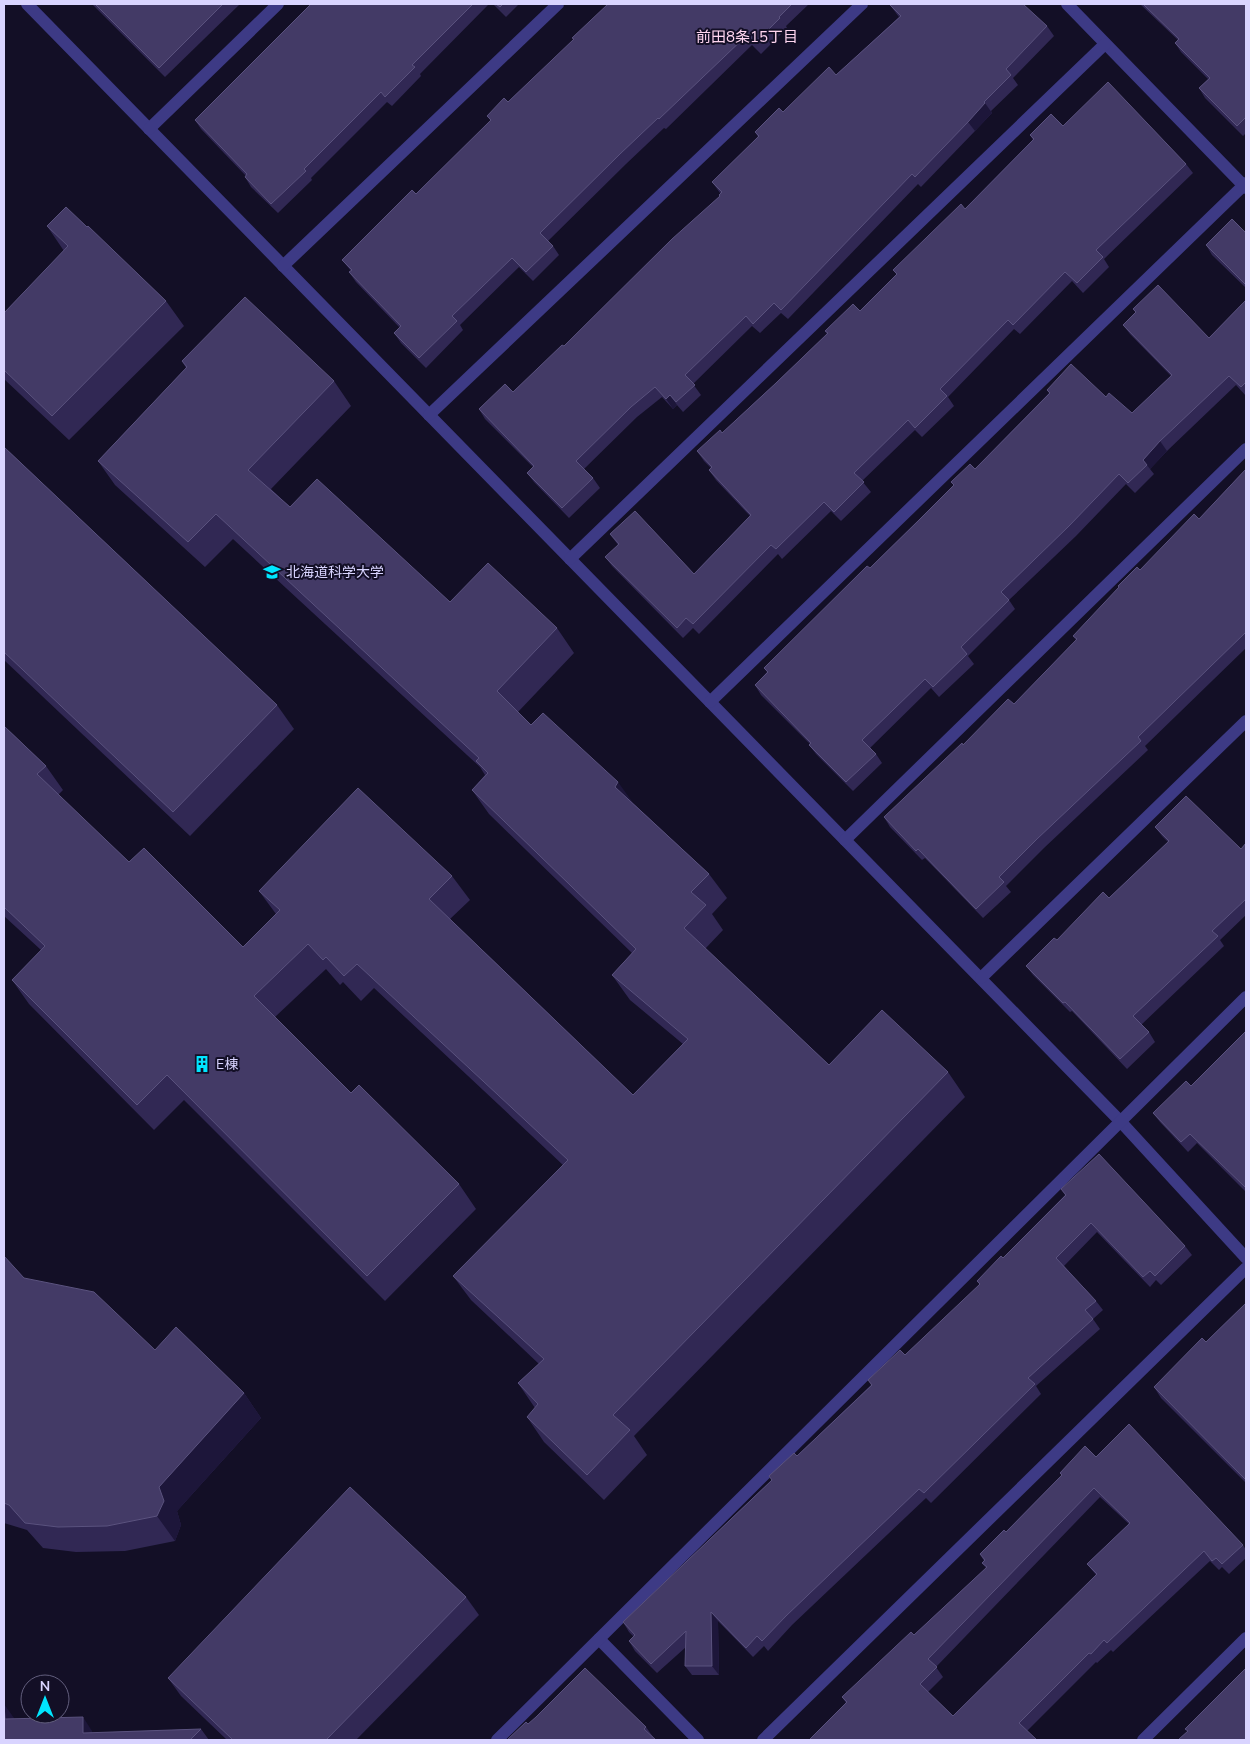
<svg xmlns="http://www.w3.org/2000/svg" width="1250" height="1744" font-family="'Nunito Sans','Noto Sans JP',sans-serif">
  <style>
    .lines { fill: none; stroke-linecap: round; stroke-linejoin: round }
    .street { stroke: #3d3a85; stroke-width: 12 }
    .wall { fill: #312854; fill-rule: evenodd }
    .shaded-wall { fill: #1d163a }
    .building { fill: #433a66; stroke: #5a527e; fill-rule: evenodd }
    .labels { text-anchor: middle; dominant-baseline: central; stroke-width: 4; stroke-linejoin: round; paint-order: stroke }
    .poi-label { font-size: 14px; fill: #d9d4ff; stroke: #130f26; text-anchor: start }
    .neighbourhood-label { font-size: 15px; fill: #ffd6f0; stroke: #130f26 }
  </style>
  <rect width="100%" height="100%" fill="#130f26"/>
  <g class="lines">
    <g class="street">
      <polyline points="27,4 1121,1122 1246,1258"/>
      <polyline points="1067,4 1246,188"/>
      <polyline points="149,129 278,4"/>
      <polyline points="283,266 558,4"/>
      <polyline points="429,415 862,4"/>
      <polyline points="570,559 1105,44"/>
      <polyline points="710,702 1246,183"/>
      <polyline points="845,840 1246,449"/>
      <polyline points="981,978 1246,721"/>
      <polyline points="599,1639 698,1740"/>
      <polyline points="497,1740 1246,997"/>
      <polyline points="763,1740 1246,1268"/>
      <polyline points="1143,1740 1246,1638"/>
    </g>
  </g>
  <g class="wall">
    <polygon points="92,4 240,4 165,77"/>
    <polygon points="311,4 489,4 420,74 421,76 392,106 387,102 311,178 312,180 278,213 251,187 245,177 246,176 201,129 195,120"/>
    <polygon points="493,4 519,4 506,17"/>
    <polygon points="608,4 809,4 786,26 787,28 761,54 752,45 666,129 664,128 626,164 548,241 553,246 559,255 533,281 519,267 460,325 463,330 426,368 401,343 394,333 400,328 356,282 349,272 351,271 342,260 416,194 491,121 487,116 508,102 574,40"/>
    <polygon points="1140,4 1246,4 1246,133 1243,136 1205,98 1199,88 1208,79 1181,52 1175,43 1178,40"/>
    <polygon points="890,5 1047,26 1054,36 1013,78 1018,85 991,111 992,113 975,131 921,187 918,184 788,319 781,313 760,333 752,326 693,384 701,395 683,412 677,405 673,409 662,397 637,417 584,469 593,478 600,488 569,518 534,482 527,473 533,467 485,419 479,409 513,392 564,346 720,196 720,193 712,182 758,137 755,132 836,75 899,17"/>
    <polygon points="1063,126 1186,164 1193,173 1104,259 1109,267 1083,293 1072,281 1020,334 1014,329 948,397 954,406 922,437 915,430 862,481 871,492 841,521 831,511 782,559 778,554 699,634 693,628 683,638 612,566 605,557 618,545 610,534 694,574 750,516 716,480 709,470 711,468 704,461 697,451 722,433 776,383 827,334 825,331 860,311 897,275 893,270 965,209 1033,140 1030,135"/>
    <polygon points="47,226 87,227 166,301 184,326 69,440 4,379 4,313 64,251"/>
    <polygon points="1246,233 1246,288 1212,255 1206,245"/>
    <polygon points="1246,300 1246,396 1236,385 1167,451 1150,469 1154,474 1135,493 1126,484 1076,536 1009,600 1015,609 968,656 974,664 939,697 931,688 870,748 876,754 882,763 853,791 816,754 809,745 810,744 761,695 755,685 767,672 764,668 870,568 954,485 951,482 975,469 1049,393 1047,390 1106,397 1132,413 1171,376 1130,334 1123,325 1136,313 1133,309 1209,338"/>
    <polygon points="182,361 334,381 351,406 271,489 290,507 450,602 557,628 574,653 518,712 531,725 635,805 709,874 727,898 712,914 723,930 705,949 829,1065 948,1072 965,1097 634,1436 647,1455 604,1500 544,1442 527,1417 535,1408 518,1383 539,1364 471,1300 453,1276 563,1165 374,988 361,1001 343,982 340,985 326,969 275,1017 351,1093 459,1184 476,1209 385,1301 184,1100 154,1130 29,1004 12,980 41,950 4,916 4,726 46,766 63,790 58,795 129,862 243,947 276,914 259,891 452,876 470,900 450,919 633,1095 683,1044 630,1000 612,975 632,953 489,814 472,790 485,775 480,767 233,539 205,567 115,485 98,461 186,368"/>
    <polygon points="4,447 277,705 294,729 190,836 4,660"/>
    <polygon points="1246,469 1246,648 1145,746 1148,750 1044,848 1006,886 1011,892 983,918 925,858 922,860 890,827 884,817 963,745 1014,704 1076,640 1073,636 1140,570 1199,519"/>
    <polygon points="1155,827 1241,849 1246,843 1246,915 1220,940 1224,946 1141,1025 1149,1032 1155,1042 1127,1069 1072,1011 1070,1012 1033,975 1026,966 1109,898 1168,842 1162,836"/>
    <polygon points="1246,1031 1246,1192 1197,1143 1188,1152 1160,1122 1153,1113 1191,1086"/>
    <polygon points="1061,1189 1185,1246 1192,1255 1161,1285 1156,1280 1150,1287 1097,1232 1064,1266 1096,1301 1103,1310 1093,1319 1100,1329 1036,1386 1041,1394 931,1503 926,1498 792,1625 768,1651 764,1646 753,1657 718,1621 719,1675 692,1675 685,1666 686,1647 657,1673 635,1651 629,1641 634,1637 629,1632 623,1622 772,1480 769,1476 797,1456 871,1385 868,1380 905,1355 980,1285 977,1281 1003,1258 1065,1195"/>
    <polygon points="4,1256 24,1278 155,1350 244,1393 261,1418 177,1511 181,1525 175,1541 125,1551 76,1552 43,1548 27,1530 4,1523"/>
    <polygon points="1246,1303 1246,1483 1161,1398 1154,1387 1206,1342"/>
    <path d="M1096,1457L1243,1545L1246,1550V1558L1229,1574L1222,1567L1219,1570L1210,1561L1113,1652L1111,1650L1097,1663L1096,1662L1027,1731L846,1703L842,1697L914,1635L986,1568L982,1563L984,1561L980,1554L1006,1532L1062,1475L1060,1473ZM1100,1497L1129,1524L1087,1564L1096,1575L953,1716L928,1692L943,1677L936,1667Z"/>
    <polygon points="466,1597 479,1615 356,1740 227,1740 181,1696 168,1678"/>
    <polygon points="14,1718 14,1719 92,1731 92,1733 201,1729 209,1740 4,1740"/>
    <polygon points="528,1724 646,1727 653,1737"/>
  </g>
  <g class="shaded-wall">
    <polygon points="985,103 992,113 975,131 968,122"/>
    <polygon points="670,395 677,405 673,409 666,399"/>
    <polygon points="1160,441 1167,451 1150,469 1143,460"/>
    <polygon points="618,782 636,807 615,787"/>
    <polygon points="244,1393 261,1418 177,1511 181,1525 175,1541 157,1516 159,1487"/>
    <polygon points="711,1612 718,1621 719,1675 712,1666"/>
    <polygon points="4,1704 14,1718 15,1733 5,1719"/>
    <polygon points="83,1717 92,1731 92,1740 83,1733"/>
  </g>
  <g class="building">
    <polygon points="95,4 223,4 159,68"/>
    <polygon points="311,4 473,4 412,65 415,67 385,97 381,92 304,169 306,171 271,204 245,177 247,174 195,120"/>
    <polygon points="496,4 503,4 500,7"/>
    <polygon points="608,4 792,4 779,17 780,18 754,44 746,36 659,119 658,118 620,154 540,233 553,246 526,272 512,258 452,316 457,321 419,358 394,333 401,326 349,272 352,270 342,260 412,190 416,194 491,120 487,116 504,98 508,102 574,39 572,38"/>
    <polygon points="891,4 1023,4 1047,26 1006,69 1011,75 984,102 985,103 968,122 915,177 912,174 781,310 774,303 753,324 746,316 685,375 695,385 676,402 670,395 666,399 655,387 631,407 576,461 593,478 562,508 527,473 534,466 479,409 505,384 513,392 562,345 564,346 672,239 720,196 719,195 722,192 712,182 759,136 755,132 779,108 783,112 829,67 836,75 901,16 890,5"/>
    <polygon points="1143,4 1246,4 1246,117 1237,126 1199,88 1210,78 1175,43 1179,39"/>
    <polygon points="1108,82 1186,164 1096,250 1103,257 1077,283 1065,272 1013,325 1008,320 940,389 947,396 915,428 908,420 854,473 864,482 834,512 824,502 776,549 771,545 693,624 686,618 677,628 605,557 619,544 610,534 635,511 694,574 751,515 709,470 712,467 697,451 720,430 722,433 776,383 828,333 825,331 853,304 860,311 897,274 893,270 961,204 965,209 1034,139 1030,135 1051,114 1063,126"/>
    <polygon points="66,207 87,227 88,226 166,301 52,416 4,370 4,313 68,246 47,226"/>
    <polygon points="1232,219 1246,233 1246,285 1206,245"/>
    <polygon points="1158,285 1209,338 1246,300 1246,382 1241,387 1229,376 1160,441 1143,460 1147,465 1128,483 1119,474 1069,526 1001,592 1009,600 961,647 967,654 933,687 925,679 862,740 876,754 846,782 809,745 811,743 755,685 768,672 764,668 867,566 870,568 919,520 954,485 951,482 970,464 975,469 1050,393 1047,390 1071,364 1106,397 1109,393 1132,413 1172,375 1123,325 1136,312 1133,309"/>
    <polygon points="245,297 334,381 248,470 290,507 317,479 450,602 488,563 557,628 497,691 531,725 543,713 618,782 615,787 709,874 691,892 706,905 684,928 829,1065 882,1010 948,1072 613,1415 630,1430 587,1475 527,1417 538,1404 518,1383 544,1359 453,1276 568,1160 357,964 344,976 326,957 323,960 308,944 254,996 351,1093 359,1085 459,1184 367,1276 167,1075 137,1105 12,980 45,946 4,907 4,726 46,766 37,774 129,862 144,848 243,947 280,910 259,891 358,788 452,876 429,899 633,1095 688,1039 612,975 636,949 472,790 488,773 476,761 479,758 216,514 188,542 98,461 187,367 182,361"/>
    <polygon points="4,447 277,705 173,812 4,652"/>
    <polygon points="1246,469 1246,632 1138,737 1141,741 1037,839 999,877 1004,882 976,909 918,849 916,851 884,817 962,743 963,745 1008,699 1014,704 1077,639 1073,636 1119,587 1118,586 1137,567 1140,570 1194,514 1199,519"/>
    <polygon points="1186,796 1241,849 1246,843 1246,899 1212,931 1218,936 1133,1016 1149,1032 1120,1059 1065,1002 1063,1003 1026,966 1054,938 1057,940 1103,892 1109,898 1169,841 1155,827"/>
    <polygon points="1246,1031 1246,1188 1190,1134 1181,1142 1153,1113 1186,1081 1191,1086"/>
    <polygon points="1099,1154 1185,1246 1155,1276 1150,1271 1143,1277 1091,1223 1056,1258 1096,1301 1085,1310 1093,1319 1028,1378 1035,1384 924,1493 919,1489 786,1616 762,1641 757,1636 746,1648 711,1612 712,1666 685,1666 686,1631 651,1664 629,1641 635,1635 623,1622 772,1480 769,1476 794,1453 797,1456 872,1385 868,1380 900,1350 905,1355 980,1284 977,1281 1001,1256 1003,1258 1066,1195 1061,1189"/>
    <polygon points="4,1256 24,1278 94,1292 155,1350 176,1327 244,1393 159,1487 164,1501 157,1516 107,1526 58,1527 25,1523 9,1505 4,1503"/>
    <polygon points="1246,1303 1246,1480 1154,1387 1202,1338 1206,1342"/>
    <path d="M1129,1424L1243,1545L1222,1564L1216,1558L1212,1561L1204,1551L1107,1643L1104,1640L1091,1654L1089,1653L1019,1723L1037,1740H809L847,1702L842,1697L911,1632L914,1635L987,1567L982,1563L985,1560L980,1554L1004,1530L1006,1532L1062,1475L1060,1473L1085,1446L1096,1457ZM1094,1488L1130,1523L1087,1564L1097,1574L953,1716L920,1684L937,1667L928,1659Z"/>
    <polygon points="350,1487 466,1597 326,1740 233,1740 168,1678"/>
    <polygon points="585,1668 646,1727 644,1729 656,1740 507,1740 526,1722 528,1724 536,1717"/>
    <polygon points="1246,1668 1246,1740 1180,1740 1179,1739 1188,1731 1185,1729"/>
    <polygon points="4,1704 5,1719 83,1717 83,1733 201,1729 190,1740 4,1740"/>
  </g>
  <defs>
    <g id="university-bare" transform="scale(1.35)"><path d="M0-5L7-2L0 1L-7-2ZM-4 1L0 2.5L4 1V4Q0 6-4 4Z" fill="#00e5ff" stroke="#130f26" stroke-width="2.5" paint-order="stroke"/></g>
    <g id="building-bare" transform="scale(1.35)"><path d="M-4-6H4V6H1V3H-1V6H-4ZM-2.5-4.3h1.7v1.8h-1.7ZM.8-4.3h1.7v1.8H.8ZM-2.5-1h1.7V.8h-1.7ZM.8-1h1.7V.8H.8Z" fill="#00e5ff" stroke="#130f26" stroke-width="2.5" paint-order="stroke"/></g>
  </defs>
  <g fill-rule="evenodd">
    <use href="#university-bare" x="272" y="572"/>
    <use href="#building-bare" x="202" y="1064"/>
  </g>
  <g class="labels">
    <g class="poi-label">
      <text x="286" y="572">北海道科学大学</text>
      <text x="216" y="1064">E棟</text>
    </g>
    <g class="neighbourhood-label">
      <text x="747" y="37">前田8条15丁目</text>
    </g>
  </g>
  <rect width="1250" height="1744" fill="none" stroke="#d9d4ff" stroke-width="10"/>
  <g transform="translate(45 1699)"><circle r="24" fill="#130f26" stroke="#625e7d"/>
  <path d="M0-4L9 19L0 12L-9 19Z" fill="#00e5ff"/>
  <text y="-8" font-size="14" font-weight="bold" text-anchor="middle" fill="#d9d4ff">N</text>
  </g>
</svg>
